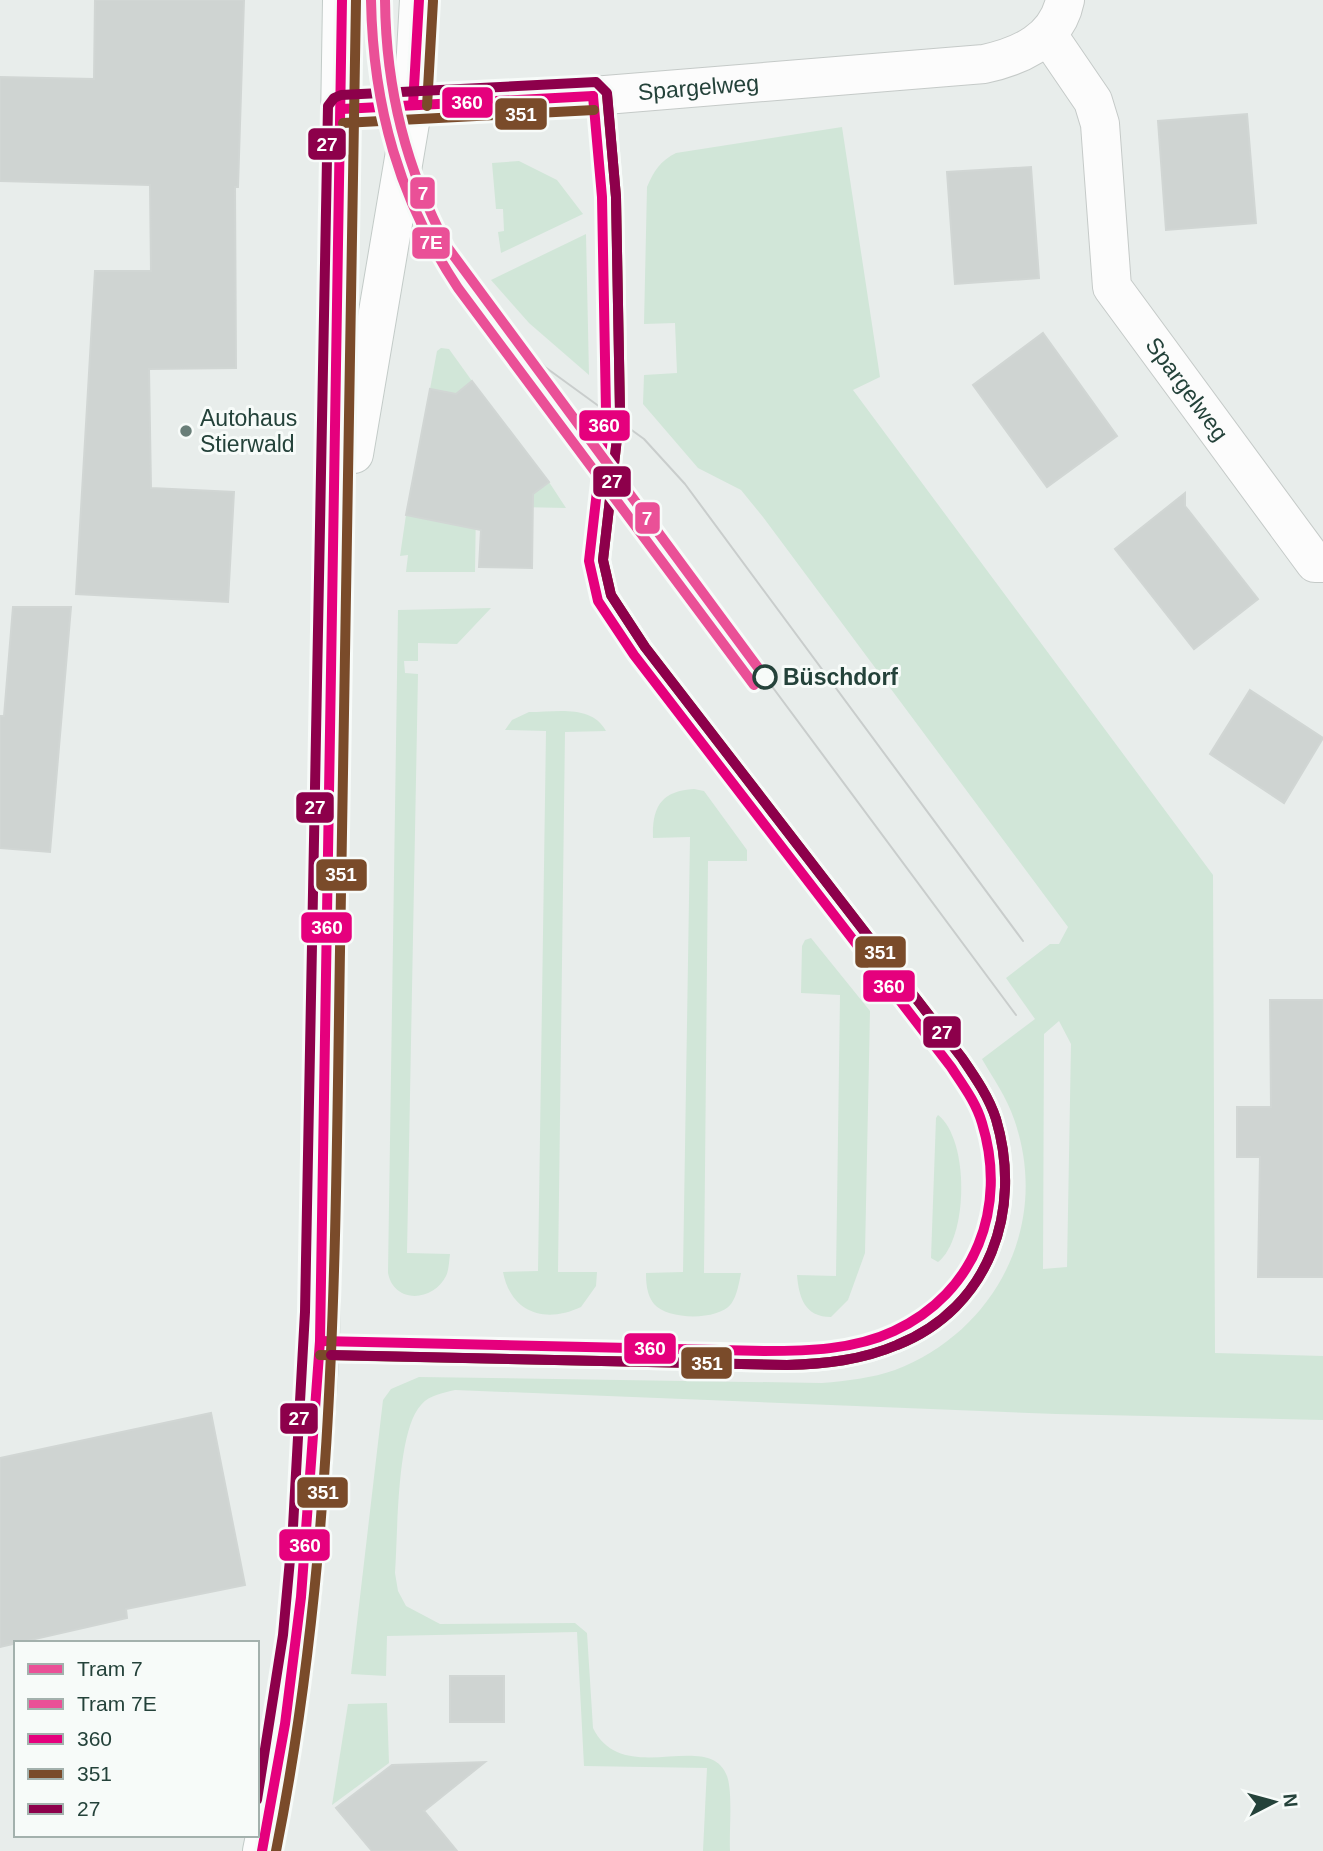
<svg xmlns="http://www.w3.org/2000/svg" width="1323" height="1851" font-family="Arial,sans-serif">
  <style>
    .green { fill: #d1e6d8; fill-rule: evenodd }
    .building { fill: #cfd4d2; stroke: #d1d6d4; stroke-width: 2 }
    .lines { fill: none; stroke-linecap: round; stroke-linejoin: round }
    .minor-casing { stroke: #c5cac8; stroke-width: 40 }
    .secondary-casing { stroke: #c3cbc8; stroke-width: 40 }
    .minor { stroke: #fcfcfc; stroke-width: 38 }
    .secondary { stroke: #fcfcfc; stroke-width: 38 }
    .tram { stroke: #c9cdcc; stroke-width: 2 }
    .bus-1-casing { stroke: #f7fbf9; stroke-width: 16 }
    .bus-2-casing { stroke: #f7fbf9; stroke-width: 16 }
    .bus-3-casing { stroke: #f7fbf9; stroke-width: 16 }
    .bus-1 { stroke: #e5007d; stroke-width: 10 }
    .bus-2 { stroke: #7a4b2a; stroke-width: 10 }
    .bus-3 { stroke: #8d004b; stroke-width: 10 }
    .tram-1-casing { stroke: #f7fbf9; stroke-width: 16 }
    .tram-2-casing { stroke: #f7fbf9; stroke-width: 16 }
    .tram-1 { stroke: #ea5097; stroke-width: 10 }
    .tram-2 { stroke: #ea5097; stroke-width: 10 }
    .poi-dot { fill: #697e78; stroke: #f7fbf9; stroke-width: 2.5 }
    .stop-dot { fill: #f7fbf9; stroke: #24423a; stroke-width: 3.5 }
    .labels { text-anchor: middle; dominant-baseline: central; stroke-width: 6; stroke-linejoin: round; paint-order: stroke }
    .street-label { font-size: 23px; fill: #24423a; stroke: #f7fbf9 }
    .poi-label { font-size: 23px; fill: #24423a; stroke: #f7fbf9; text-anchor: start }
    .stop-label { font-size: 23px; font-weight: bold; fill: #24423a; stroke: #f7fbf9; text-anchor: start }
    .line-badge { stroke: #f7fbf9; stroke-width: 2.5 }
    .badge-label { font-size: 19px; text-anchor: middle; font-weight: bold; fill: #fff }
  </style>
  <rect width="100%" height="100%" fill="#e8edeb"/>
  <g class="green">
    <path d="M842,127L880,377L853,390L1213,875L1215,1353L1323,1356V1420L1056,1414L455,1390C443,1393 429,1395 421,1405C396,1432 398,1534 395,1573L398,1591L406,1606L440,1624L575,1623L587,1633L593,1728C623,1789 709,1728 727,1776C733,1793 729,1831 730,1851H703L707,1768L584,1766L577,1632L387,1636L386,1676L351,1674L383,1400L391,1389L419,1377L822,1383C847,1381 872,1378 895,1370C997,1331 1051,1223 1014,1119C1007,1098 993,1078 982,1059L1035,1019L1006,978L1050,944H1059L1068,927L763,517L741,490L698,468L643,404L644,375L677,373L675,323L644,324L647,187C654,171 660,161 676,153ZM1059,1021L1071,1044L1067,1267L1043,1269L1044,1034Z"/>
    <polygon points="519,161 557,180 583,214 501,253 498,232 504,231 503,209 496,209 492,163"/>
    <polygon points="586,234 589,375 529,323 491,280"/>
    <polygon points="441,348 449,349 472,381 457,393 532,494 549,482 566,508 476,506 475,572 406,572 408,555 400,556 406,515 447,393 430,389 437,351"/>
    <path d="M491,608L457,644L418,643V661H404L405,673L418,674L407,1253L450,1254C449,1261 449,1270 446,1276C433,1302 394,1304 388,1273L398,610Z"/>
    <path d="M529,712C556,712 592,704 606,731L565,732L558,1272H597L596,1286L581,1307C545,1324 511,1313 503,1272L538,1271L546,731L505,730L512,720Z"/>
    <path d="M694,789L704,791L747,850V861H708L704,1273H741C739,1283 737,1296 731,1304C718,1321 667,1320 654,1304C647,1295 646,1284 646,1273L683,1272L690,837L653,838C652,806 662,791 694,789Z"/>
    <path d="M811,938L870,1011L865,1253L848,1300L831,1317C805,1317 799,1298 797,1275L836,1276L840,995L801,993L802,946L805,940Z"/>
    <path d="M938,1115C970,1140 968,1239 938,1262L931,1258L936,1118Z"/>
    <polygon points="387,1703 389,1763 332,1805 348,1704"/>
  </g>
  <g class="building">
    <polygon points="95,0 244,0 238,187 235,187 236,368 149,369 151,488 234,492 228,602 76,594 95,271 151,271 150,185 0,181 0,77 94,79"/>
    <polygon points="1247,114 1256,223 1166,230 1158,121"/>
    <polygon points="1031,167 1039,278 955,284 947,172"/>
    <polygon points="1043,333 1117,436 1047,487 973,385"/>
    <polygon points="472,381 549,482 533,494 532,568 479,567 481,530 406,515 430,389 456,394"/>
    <polygon points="1185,493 1185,506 1258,599 1194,649 1115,549"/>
    <polygon points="13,607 71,607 50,852 0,848 0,716 4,716"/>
    <polygon points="1250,690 1323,738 1284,803 1210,754"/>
    <polygon points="1270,1000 1323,1000 1323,1277 1258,1277 1260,1157 1237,1157 1237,1107 1271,1107"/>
    <polygon points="211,1413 245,1585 126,1609 127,1618 0,1647 0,1458"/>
    <rect x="450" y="1676" width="54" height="46"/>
    <polygon points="485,1762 424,1811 457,1851 372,1851 336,1808 392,1765"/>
  </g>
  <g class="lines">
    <g class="minor-casing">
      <g id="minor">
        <path id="s1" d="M1048,35L1093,101L1100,124L1112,287L1315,563H1323"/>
        <path id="s2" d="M342,109L593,96L984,64C1021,56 1057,40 1065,0"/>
      </g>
    </g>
    <g class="secondary-casing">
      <g id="secondary">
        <polyline points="354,454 413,105 419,0"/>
        <path d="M262,1851C298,1682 311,1513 320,1341L342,0"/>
      </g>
    </g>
    <use href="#minor" class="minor"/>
    <use href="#secondary" class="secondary"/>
    <g class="tram">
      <polyline points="480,295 545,367 644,439 685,484 1023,941"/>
      <polyline points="765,677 1016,1015"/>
    </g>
    <g class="bus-1-casing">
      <g id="bus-1">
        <polyline points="413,105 419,0"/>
        <polyline points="342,109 593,96"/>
        <path d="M320,1341L764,1351C807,1351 854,1350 894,1331C976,1293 1008,1207 982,1123C976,1102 962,1084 951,1067L634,655L598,601L589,561L606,412L602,197L593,96"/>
        <polyline points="262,1851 285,1724 301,1597 320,1341 342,0"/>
      </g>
    </g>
    <g class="bus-2-casing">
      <g id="bus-2">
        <polyline points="427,106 433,1"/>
        <polyline points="343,123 594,110"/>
        <path d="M320,1355L787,1365C825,1364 862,1360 897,1345C990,1308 1023,1210 996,1119C989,1097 975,1077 962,1058L645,647L611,595L603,560L620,412L616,197L607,95"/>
        <path d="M276,1851C336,1550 335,1256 340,951C346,634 351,317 356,0"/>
      </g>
    </g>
    <g class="bus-3-casing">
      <path id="bus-3" d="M257,1800L283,1635L293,1527L305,1312L328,106L334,98L341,95L596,82L607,93L616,197L620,412L603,560L611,595L645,647L962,1058C975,1077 989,1097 996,1119C1023,1210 990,1308 897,1345C862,1360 825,1364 787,1365L331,1355"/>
    </g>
    <use href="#bus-1" class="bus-1"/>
    <use href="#bus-2" class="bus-2"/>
    <use href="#bus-3" class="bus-3"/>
    <g class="tram-1-casing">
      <path id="tram-1" d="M385,0C386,90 406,169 448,248L765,677"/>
    </g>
    <g class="tram-2-casing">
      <path id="tram-2" d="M371,0C373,107 399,199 458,288L754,685"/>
    </g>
    <use href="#tram-1" class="tram-1"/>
    <use href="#tram-2" class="tram-2"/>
  </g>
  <circle class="poi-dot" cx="186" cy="431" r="7"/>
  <circle class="stop-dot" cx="765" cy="677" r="11"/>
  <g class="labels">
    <g class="street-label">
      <text stroke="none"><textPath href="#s2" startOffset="357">Spargelweg</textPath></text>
      <text stroke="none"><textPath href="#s1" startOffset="394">Spargelweg</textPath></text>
    </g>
    <g class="poi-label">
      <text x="200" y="418">Autohaus<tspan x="200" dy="26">Stierwald</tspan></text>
    </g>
    <g class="stop-label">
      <text x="783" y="677">Büschdorf</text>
    </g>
  </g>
  <g class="line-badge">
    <rect x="441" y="86" width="53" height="33" rx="7" fill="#e5007d"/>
    <rect x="494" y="97" width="54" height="34" rx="7" fill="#7a4b2a"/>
    <rect x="307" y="127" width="40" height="34" rx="7" fill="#8d004b"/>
    <rect x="409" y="176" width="27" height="34" rx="7" fill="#ea5097"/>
    <rect x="411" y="226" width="40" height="34" rx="7" fill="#ea5097"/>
    <rect x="578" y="409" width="53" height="33" rx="7" fill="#e5007d"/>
    <rect x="592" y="465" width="40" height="33" rx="7" fill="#8d004b"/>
    <rect x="634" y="501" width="27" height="34" rx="7" fill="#ea5097"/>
    <rect x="295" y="791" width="40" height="33" rx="7" fill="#8d004b"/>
    <rect x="315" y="858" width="53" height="34" rx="7" fill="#7a4b2a"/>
    <rect x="300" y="911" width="53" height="33" rx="7" fill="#e5007d"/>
    <rect x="854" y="935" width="53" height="34" rx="7" fill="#7a4b2a"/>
    <rect x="862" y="969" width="54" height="34" rx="7" fill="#e5007d"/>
    <rect x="922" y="1015" width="40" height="34" rx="7" fill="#8d004b"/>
    <rect x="623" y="1332" width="54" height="33" rx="7" fill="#e5007d"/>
    <rect x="680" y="1346" width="53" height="34" rx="7" fill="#7a4b2a"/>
    <rect x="279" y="1402" width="40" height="33" rx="7" fill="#8d004b"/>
    <rect x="296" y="1476" width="53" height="33" rx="7" fill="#7a4b2a"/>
    <rect x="278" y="1528" width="53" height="34" rx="7" fill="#e5007d"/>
  </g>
  <g class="badge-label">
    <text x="467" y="109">360</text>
    <text x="521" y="121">351</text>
    <text x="327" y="151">27</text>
    <text x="423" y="200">7</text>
    <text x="431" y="249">7E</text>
    <text x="604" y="432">360</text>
    <text x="612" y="488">27</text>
    <text x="647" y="525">7</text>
    <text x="315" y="814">27</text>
    <text x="341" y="881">351</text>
    <text x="327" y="934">360</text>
    <text x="880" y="959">351</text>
    <text x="889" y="993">360</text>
    <text x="942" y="1039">27</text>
    <text x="650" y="1355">360</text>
    <text x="707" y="1370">351</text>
    <text x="299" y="1425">27</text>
    <text x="323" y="1499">351</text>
    <text x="305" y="1552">360</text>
  </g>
  <rect x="14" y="1641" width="245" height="196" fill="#f7fbf9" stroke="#a3b1ad" stroke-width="2"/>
  <rect x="28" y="1664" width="35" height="10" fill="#ea5097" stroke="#a3b1ad" stroke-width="2"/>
  <text x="77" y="1676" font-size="21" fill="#24423a">Tram 7</text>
  <rect x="28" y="1699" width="35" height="10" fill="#ea5097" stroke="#a3b1ad" stroke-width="2"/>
  <text x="77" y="1711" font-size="21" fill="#24423a">Tram 7E</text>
  <rect x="28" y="1734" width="35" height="10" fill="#e5007d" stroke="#a3b1ad" stroke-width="2"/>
  <text x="77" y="1746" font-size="21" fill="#24423a">360</text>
  <rect x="28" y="1769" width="35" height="10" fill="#7a4b2a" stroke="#a3b1ad" stroke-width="2"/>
  <text x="77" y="1781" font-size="21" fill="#24423a">351</text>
  <rect x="28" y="1804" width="35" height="10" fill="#8d004b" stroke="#a3b1ad" stroke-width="2"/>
  <text x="77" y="1816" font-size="21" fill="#24423a">27</text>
  <g transform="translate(1274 1802) rotate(84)" stroke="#f7fbf9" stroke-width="5" paint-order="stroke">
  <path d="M0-5L12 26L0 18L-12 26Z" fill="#24423a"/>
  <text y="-10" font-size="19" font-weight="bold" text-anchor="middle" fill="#24423a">N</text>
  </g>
</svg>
